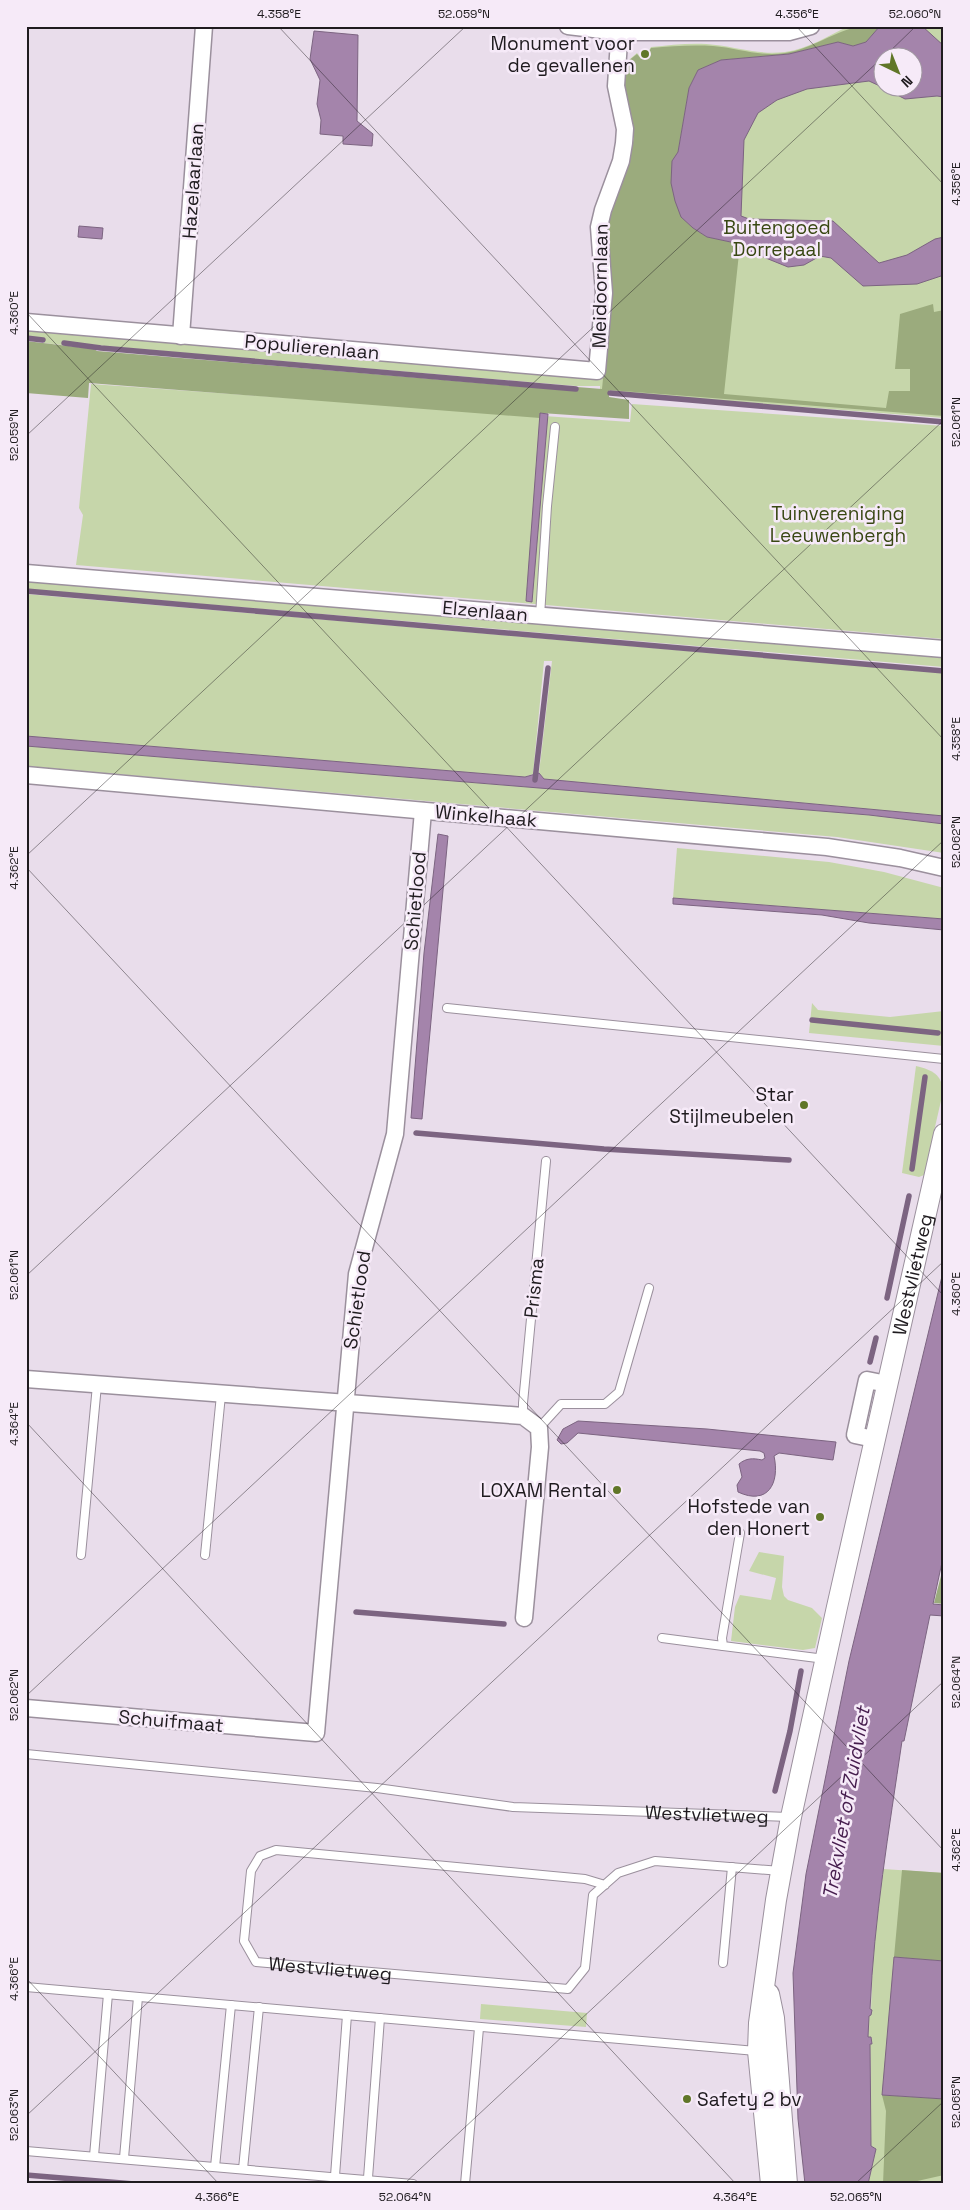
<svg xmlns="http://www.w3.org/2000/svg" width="970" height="2210" font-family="'Space Grotesk',sans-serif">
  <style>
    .green { fill: #c6d6aa; fill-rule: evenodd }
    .forest { fill: #9bab7d }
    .water { fill: #a484ab; stroke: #7c6481 }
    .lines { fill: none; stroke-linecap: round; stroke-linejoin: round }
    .stream { stroke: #7c6481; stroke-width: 5.5 }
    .service-casing { stroke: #9b909d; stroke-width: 10 }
    .minor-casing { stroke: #9b909d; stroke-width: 19 }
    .tertiary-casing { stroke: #9b909d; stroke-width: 22 }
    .service { stroke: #fff; stroke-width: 8 }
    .minor { stroke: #fff; stroke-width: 16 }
    .tertiary { stroke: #fff; stroke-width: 20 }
    .ticks { fill: none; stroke: #1f1b1f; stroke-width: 1; stroke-opacity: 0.45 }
    .poi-dot { fill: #607628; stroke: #f6eaf8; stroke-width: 2 }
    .labels { text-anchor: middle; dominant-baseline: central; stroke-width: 5; stroke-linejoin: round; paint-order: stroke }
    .poi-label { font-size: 19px; fill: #1f1b1f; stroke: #f6eaf8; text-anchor: end }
    .street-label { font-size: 19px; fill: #1f1b1f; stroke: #f6eaf8 }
    .park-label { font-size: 19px; fill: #394813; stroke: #f6eaf8 }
    .water-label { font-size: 20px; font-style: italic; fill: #451c4d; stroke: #f6eaf8 }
    .neatline { fill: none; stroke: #1f1b1f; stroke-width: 2 }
    .ticks-label { font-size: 12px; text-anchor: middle; fill: #1f1b1f }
  </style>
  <rect width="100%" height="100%" fill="#e9ddeb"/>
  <g class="green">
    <path d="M849,26H944V418L600,391V386H576L104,346L63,341L62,345L44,343V338L26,337V331L601,380L610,287L606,222L623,88V65L637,53L641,58L646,56L651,47C672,45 695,42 716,45C740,48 761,55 785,52C808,49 828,36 849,26ZM882,58H912V88H882Z"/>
    <polygon points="91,384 630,422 632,404 944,426 944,639 76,565 83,515 79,508"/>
    <polygon points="26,580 944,657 944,667 26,589"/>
    <polygon points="26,594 944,673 944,816 544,779 539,773 552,661 544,661 533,774 525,777 26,736"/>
    <polygon points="26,746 869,815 944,824 944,853 837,837 26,766"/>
    <polygon points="677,848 829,862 884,872 944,888 944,919 673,898"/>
    <polygon points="812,1003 818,1010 890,1017 944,1011 944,1046 809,1033"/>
    <path d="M916,1066C932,1070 942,1074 943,1092L924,1175L919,1177L902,1173Z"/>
    <polygon points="759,1552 784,1556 782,1587 784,1596 788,1600 812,1608 822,1618 815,1648 803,1650 731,1641 735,1607 740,1595 771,1600 776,1578 749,1571"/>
    <polygon points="883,1869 944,1873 944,2184 868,2184 876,2149 871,2146 870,2044 872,2044 871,2038 868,2037 869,2015 871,2010 873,1948"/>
    <polygon points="481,2004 587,2013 586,2027 480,2019"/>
  </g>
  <g class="forest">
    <path d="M861,26H880L866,42L853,46L838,42L789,54L721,60L698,70L689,88L678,152L672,161L681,217L693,228L707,237L740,244L724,394L886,408L889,391H910V369H895L900,314L933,304L934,312L944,310V416L609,390V397L629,400V419L541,413L540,418L89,383L88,398L26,393V341L94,349L97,351L577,391V387L602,389L612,287L607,223L623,181L634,138L624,88L623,65L637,54L641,59L646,57L651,48C672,46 692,45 713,46C738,48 760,57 785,53C812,49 834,31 861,26Z"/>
    <polygon points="944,1564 944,1604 934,1603"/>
    <polygon points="902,1870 944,1873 944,1961 894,1957"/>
    <polygon points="882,2095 944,2099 944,2175 904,2184 883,2184 886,2111"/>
  </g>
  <g class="water">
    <polygon points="880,26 922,26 944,46 944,97 937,96 905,99 884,88 912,88 912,58 882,58 882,87 869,81 807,89 777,100 758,113 744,140 741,216 749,219 833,221 879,263 907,255 935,239 944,237 944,275 917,284 863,286 831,258 820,256 804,265 788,267 751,252 740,244 707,237 693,228 681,217 675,201 671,183 672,161 678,152 689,88 698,70 721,60 789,54 838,42 853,46 866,42"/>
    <polygon points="314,31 358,35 357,121 373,134 372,146 343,144 343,136 320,134 321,120 317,104 320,80 310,59"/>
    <polygon points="79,226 103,228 102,239 78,237"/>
    <polygon points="540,413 548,414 532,602 526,601"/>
    <polygon points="26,736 525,777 539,773 544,779 944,816 944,824 869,815 26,746"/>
    <polygon points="438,834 448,836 422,1119 411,1118 424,953"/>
    <polygon points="673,898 944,919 944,930 869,923 822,915 673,904"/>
    <path d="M944,1268V1553L933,1604L944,1605V1616L930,1615L904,1741H902C889,1830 874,1919 870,2009L872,2010L871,2015L869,2016L868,2037H871L872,2044H870L871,2146L876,2149L868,2184H805L798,2119L793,1973L806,1874L849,1661Z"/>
    <path d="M578,1421L707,1429L836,1442L833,1460L779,1453L774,1456C780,1483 768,1506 738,1492L737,1485L742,1477L739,1464C746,1458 753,1458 762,1460L765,1458L764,1453L760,1451L578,1433L567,1443L561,1444L557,1440L563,1429Z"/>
    <polygon points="894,1957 944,1961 944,2099 882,2095"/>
  </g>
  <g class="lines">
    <g class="stream">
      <polyline points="26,338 43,340"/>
      <polyline points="64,343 101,348 576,389"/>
      <polyline points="610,393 944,422"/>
      <polyline points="26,591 944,671"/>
      <polyline points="535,780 548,668"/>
      <polyline points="812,1020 938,1033"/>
      <polyline points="416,1133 604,1149 789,1160"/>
      <polyline points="912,1169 925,1077"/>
      <polyline points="887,1298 909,1196"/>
      <polyline points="870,1362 876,1338"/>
      <polyline points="356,1612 504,1624"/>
      <polyline points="775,1791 790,1731 801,1671"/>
      <polyline points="26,2175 134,2184"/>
    </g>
    <g class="service-casing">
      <g id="service">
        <polyline points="540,616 547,506 555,427"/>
        <polyline points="447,1008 944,1059"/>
        <polyline points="523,1416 523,1403 546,1161"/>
        <polyline points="539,1428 561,1404 605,1404 619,1392 649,1288"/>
        <polyline points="740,1533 722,1638 723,1646 825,1659"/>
        <polyline points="81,1555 97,1385"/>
        <polyline points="205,1555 221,1395"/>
        <polyline points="662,1638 723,1646"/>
        <path id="s1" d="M26,1754L377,1788L513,1807L789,1817"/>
        <path id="s2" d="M605,1885L585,1879L276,1850L260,1856L251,1871L244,1941L256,1962L568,1989L585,1968L593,1895L618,1873L655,1861L781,1871"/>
        <polyline points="723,1963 732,1867"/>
        <polyline points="26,1987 756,2051"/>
        <polyline points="26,2151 413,2184"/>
        <polyline points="94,2156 108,1994"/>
        <polyline points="124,2158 138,1997"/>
        <polyline points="215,2167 231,2005"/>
        <polyline points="243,2169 259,2007"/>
        <polyline points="335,2176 347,2015"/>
        <polyline points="368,2178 380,2018"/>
        <polyline points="465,2184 479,2028"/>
      </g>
    </g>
    <g class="minor-casing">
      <g id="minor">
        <polyline points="568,26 619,32 789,32 811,26"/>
        <polyline points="26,322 597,371 604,293 599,227 603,210 621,161 624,143 625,129 616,86 620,26"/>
        <polyline points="181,336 204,26"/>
        <polyline points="26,573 944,649"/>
        <polyline points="26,775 827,847 900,858 944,868"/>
        <polyline points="26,1379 523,1416 539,1428 540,1447 524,1618"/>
        <polyline points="874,1439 855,1435 867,1380 887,1384"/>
        <polyline points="26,1708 316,1733 357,1274 395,1134 423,811"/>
      </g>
    </g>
    <g class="tertiary-casing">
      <g id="tertiary">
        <polyline points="769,1994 774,2018 787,2184"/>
        <path id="s3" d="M771,2184L758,2051L759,2023L776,1900L791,1817L837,1607L944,1134"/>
      </g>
    </g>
    <use href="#service" class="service"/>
    <use href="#minor" class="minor"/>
    <use href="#tertiary" class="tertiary"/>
  </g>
  <path class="ticks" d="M278,26L944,740M796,26L944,185M883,58L916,26M26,312L944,1296M26,436L466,26M26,856L882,58M26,867L944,1851M26,1276L944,420M26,1422L736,2184M26,1696L944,840M26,1978L219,2184M26,2116L944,1261M404,2184L944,1681M855,2184L944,2101"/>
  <g class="poi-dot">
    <circle cx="645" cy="54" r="5"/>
    <circle cx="804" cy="1105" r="5"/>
    <circle cx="617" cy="1490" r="5"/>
    <circle cx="820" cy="1517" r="5"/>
    <circle cx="687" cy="2099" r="5"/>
  </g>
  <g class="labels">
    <g class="poi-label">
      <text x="635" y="43">Monument voor<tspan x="635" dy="22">de gevallenen</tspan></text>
      <text x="794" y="1094">Star<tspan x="794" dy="22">Stijlmeubelen</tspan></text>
      <text x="607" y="1490">LOXAM Rental</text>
      <text x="810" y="1506">Hofstede van<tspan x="810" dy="22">den Honert</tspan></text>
      <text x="697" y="2099" text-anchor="start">Safety 2 bv</text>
    </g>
    <g class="street-label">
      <text transform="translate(193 181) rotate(-86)">Hazelaarlaan</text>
      <text transform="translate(600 286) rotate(-89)">Meidoornlaan</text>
      <text transform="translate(312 347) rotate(5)">Populierenlaan</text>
      <text transform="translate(485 611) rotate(5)">Elzenlaan</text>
      <text transform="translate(486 816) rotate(5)">Winkelhaak</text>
      <text transform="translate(415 901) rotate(-85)">Schietlood</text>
      <text stroke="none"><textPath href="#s3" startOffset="926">Westvlietweg</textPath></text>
      <text transform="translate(534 1288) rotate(-84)">Prisma</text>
      <text transform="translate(357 1300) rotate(-82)">Schietlood</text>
      <text transform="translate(171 1721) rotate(5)">Schuifmaat</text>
      <text stroke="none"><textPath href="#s1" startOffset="684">Westvlietweg</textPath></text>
      <text stroke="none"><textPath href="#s2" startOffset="535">Westvlietweg</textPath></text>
    </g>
    <g class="park-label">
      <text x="777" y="227">Buitengoed<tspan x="777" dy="22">Dorrepaal</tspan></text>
      <text x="838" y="513">Tuinvereniging<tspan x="838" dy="22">Leeuwenbergh</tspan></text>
    </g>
    <g class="water-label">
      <text transform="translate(846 1803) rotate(-80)">Trekvliet of Zuidvliet</text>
    </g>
  </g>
  <rect width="970" height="2210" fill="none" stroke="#f6eaf8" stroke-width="55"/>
  <g transform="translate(898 72) rotate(137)"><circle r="24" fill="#f6eaf8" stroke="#a097a1"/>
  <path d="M0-4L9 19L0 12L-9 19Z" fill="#607628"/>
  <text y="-8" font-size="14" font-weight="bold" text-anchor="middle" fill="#1f1b1f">N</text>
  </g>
  <rect x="28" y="28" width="914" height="2154" class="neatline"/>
  <g class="ticks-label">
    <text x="279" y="18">4.358°E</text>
    <text x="464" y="18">52.059°N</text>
    <text x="797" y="18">4.356°E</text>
    <text x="915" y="18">52.060°N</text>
    <text transform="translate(956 184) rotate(-90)" y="4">4.356°E</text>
    <text transform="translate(14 313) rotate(-90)" y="4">4.360°E</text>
    <text transform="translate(956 422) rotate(-90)" y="4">52.061°N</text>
    <text transform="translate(14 435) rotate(-90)" y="4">52.059°N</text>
    <text transform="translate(956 739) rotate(-90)" y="4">4.358°E</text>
    <text transform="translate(956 842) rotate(-90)" y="4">52.062°N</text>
    <text transform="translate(14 868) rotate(-90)" y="4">4.362°E</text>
    <text transform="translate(14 1275) rotate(-90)" y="4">52.061°N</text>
    <text transform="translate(956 1294) rotate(-90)" y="4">4.360°E</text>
    <text transform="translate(14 1424) rotate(-90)" y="4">4.364°E</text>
    <text transform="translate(956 1682) rotate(-90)" y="4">52.064°N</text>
    <text transform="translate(14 1695) rotate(-90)" y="4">52.062°N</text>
    <text transform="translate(956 1850) rotate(-90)" y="4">4.362°E</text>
    <text transform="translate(14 1979) rotate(-90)" y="4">4.366°E</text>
    <text transform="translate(956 2102) rotate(-90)" y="4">52.065°N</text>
    <text transform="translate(14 2115) rotate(-90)" y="4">52.063°N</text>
    <text x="217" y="2201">4.366°E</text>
    <text x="405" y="2201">52.064°N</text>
    <text x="735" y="2201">4.364°E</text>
    <text x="856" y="2201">52.065°N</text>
  </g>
</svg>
